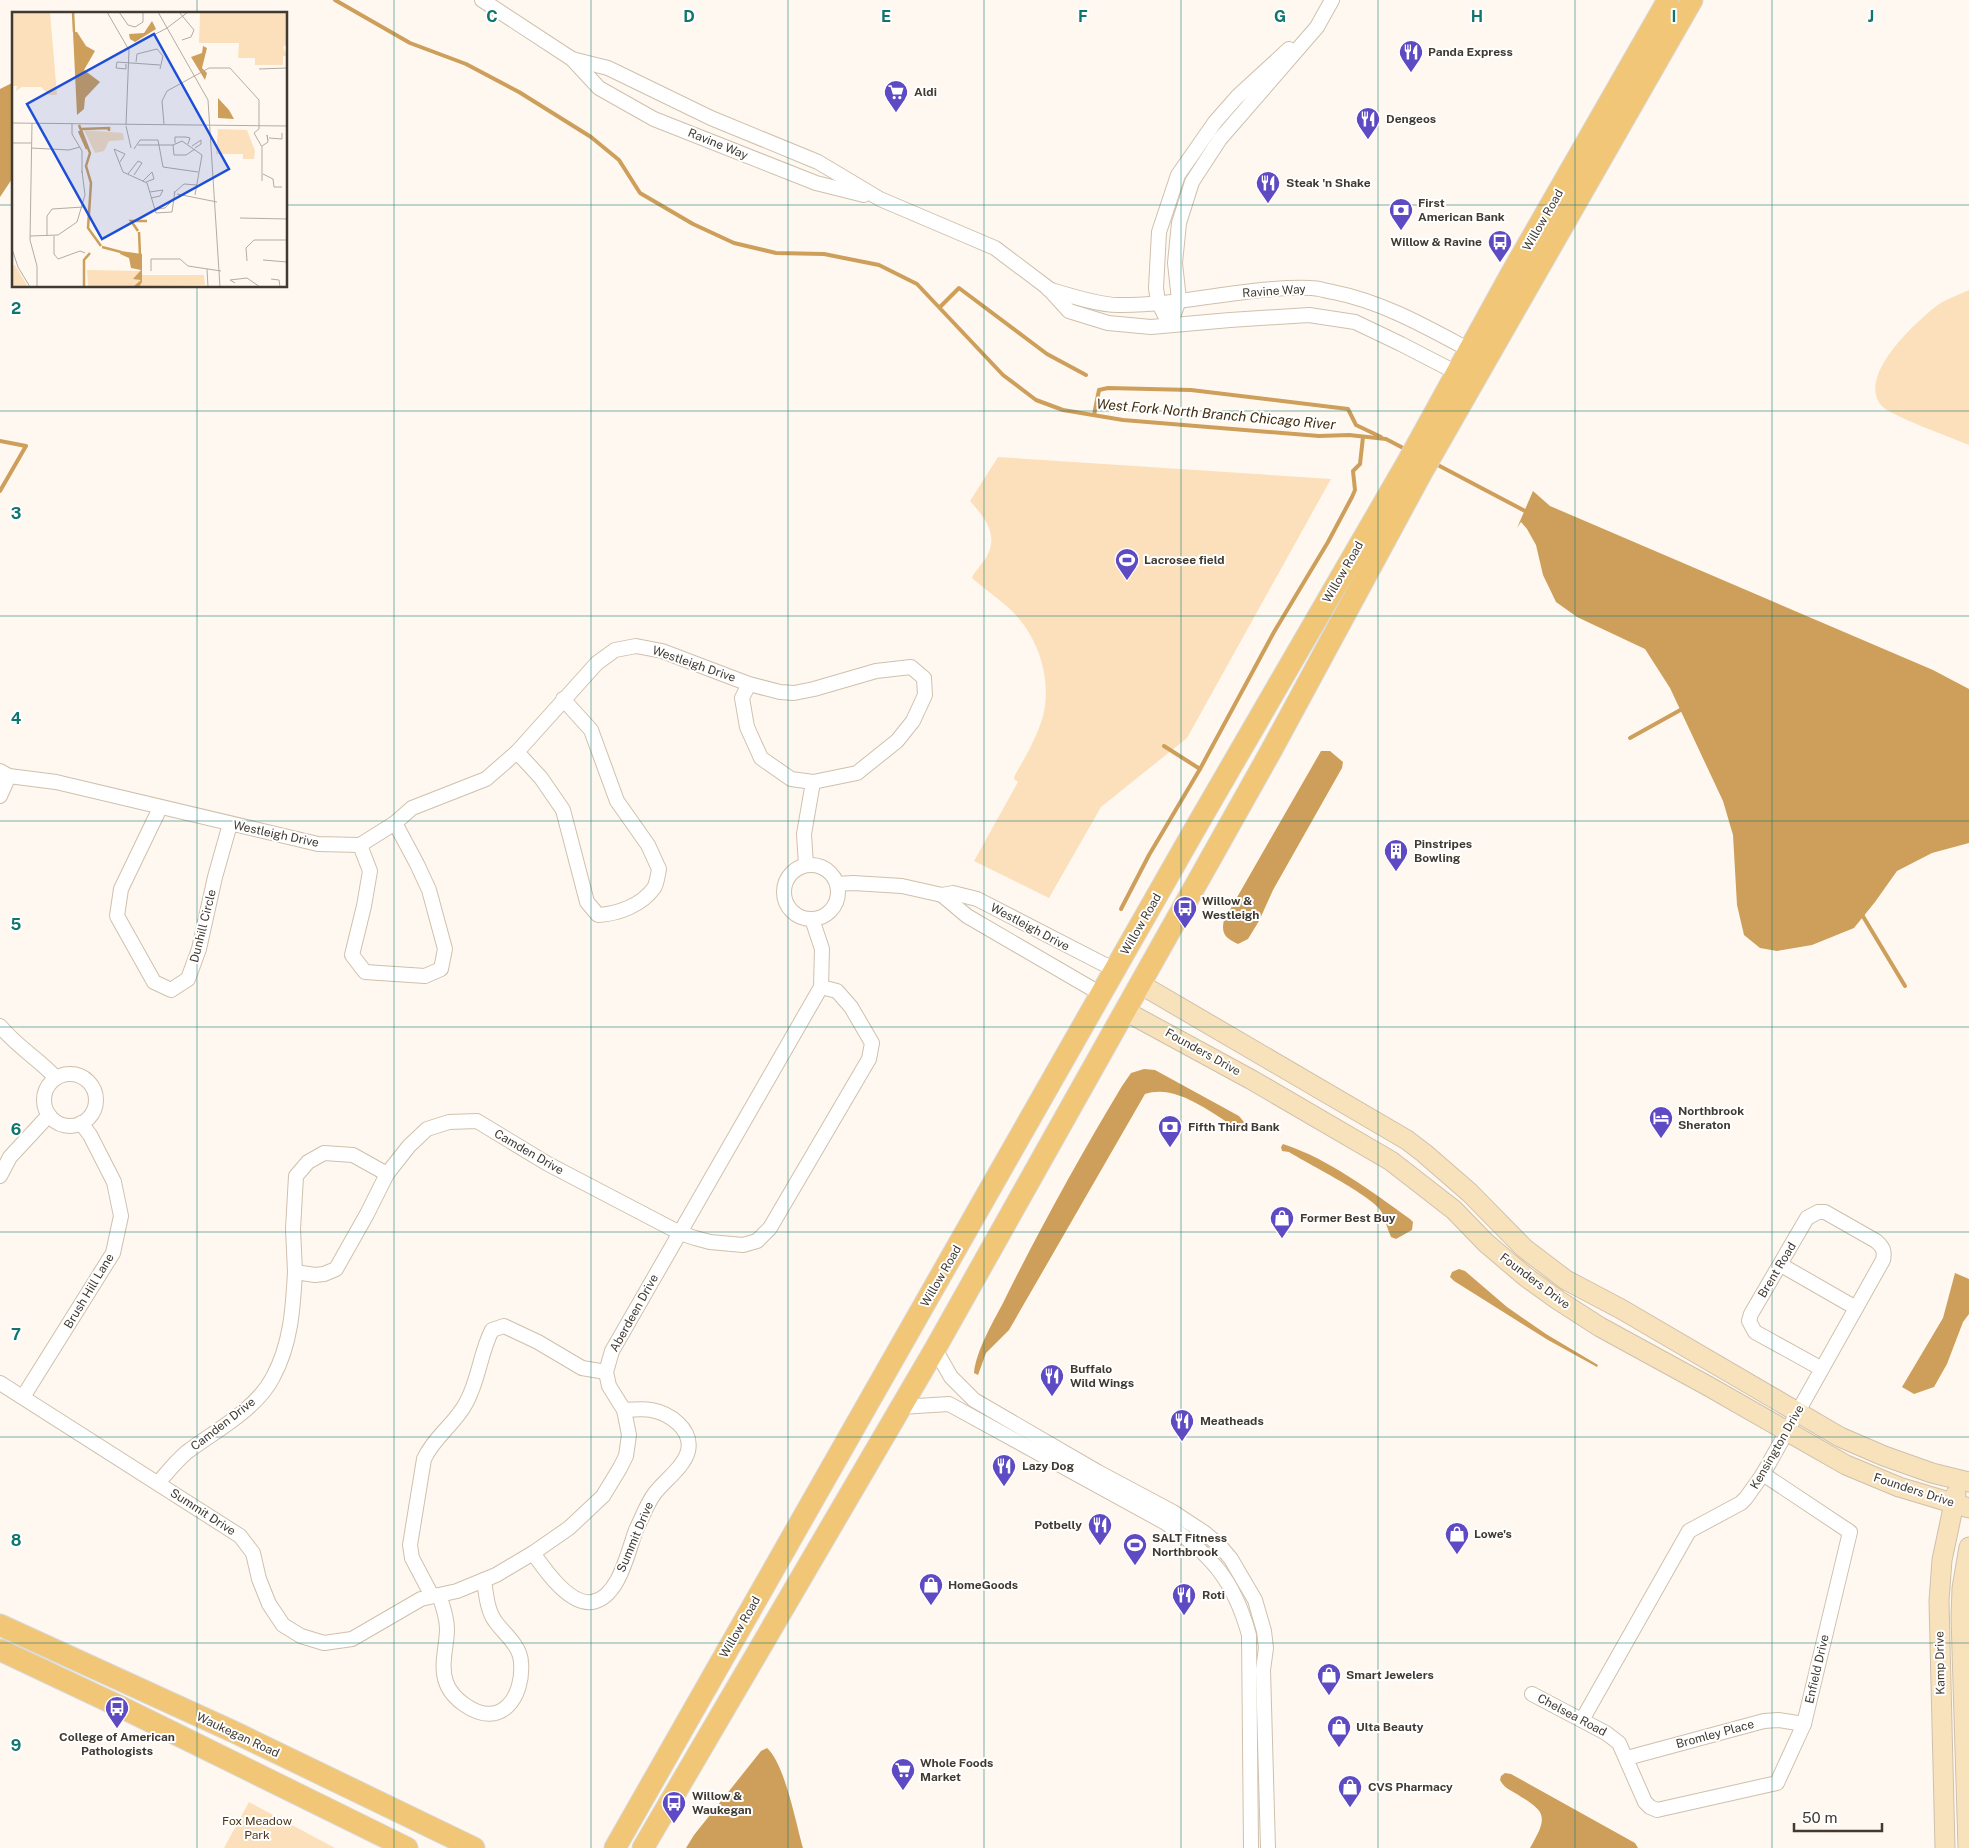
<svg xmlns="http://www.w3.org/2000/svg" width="1969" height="1848" font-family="'Public Sans',sans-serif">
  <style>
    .green { fill: #fbe0bb }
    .water { fill: #cd9f5b }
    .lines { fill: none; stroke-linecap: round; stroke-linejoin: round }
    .stream { stroke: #cd9f5b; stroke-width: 4 }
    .street-casing { stroke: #cfc0ac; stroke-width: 16 }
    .secondary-casing { stroke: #cfc0ac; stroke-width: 21 }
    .primary-casing { stroke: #d9d8d6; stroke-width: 23 }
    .street { stroke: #fff; stroke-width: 14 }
    .secondary { stroke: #f8e2bb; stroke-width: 19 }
    .primary { stroke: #f1c677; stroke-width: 21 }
    .grid { fill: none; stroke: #0f766e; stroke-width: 1; stroke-opacity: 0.55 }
    .labels { text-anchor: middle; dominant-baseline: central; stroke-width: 4; stroke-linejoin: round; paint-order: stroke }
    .poi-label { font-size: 12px; font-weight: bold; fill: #403a31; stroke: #fff; text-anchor: start }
    .street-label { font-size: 12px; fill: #403a31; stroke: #fff }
    .park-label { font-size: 12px; fill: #4d391b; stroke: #fff }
    .water-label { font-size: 14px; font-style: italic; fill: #412d0f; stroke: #fff }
    .inset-river { fill: none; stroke: #cd9f5b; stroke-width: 2.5 }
    .inset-road { fill: none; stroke: #b3aca4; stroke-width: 1 }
    .view { fill: #1d4ed8; fill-opacity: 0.15; stroke: #1d4ed8; stroke-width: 2.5 }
    .inset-edge { fill: none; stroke: #403a31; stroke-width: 2.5 }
    .grid-label { font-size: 16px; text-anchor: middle; font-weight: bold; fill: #0f766e; stroke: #fff; stroke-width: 4; stroke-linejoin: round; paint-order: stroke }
  </style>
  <rect width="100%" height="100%" fill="#fff8f0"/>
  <g class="green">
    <path d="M1969,290V445C1953,438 1891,416 1882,406C1856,377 1914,324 1935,307C1944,300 1958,295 1969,290Z"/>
    <path d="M998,457L1331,479L1187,738L1101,807L1049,898L974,861L1018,782L1014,779L1015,775C1026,756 1037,737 1043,716C1052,680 1039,639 1014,613C1001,600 986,590 972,578C975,570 983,564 987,556C999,534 984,517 970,501Z"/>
    <polygon points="249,1802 335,1848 224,1848"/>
  </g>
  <g class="water">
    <polygon points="14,82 14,176 0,197 0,89"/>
    <polygon points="1533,491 1550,506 1933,670 1969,689 1969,843 1932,853 1897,871 1875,902 1854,928 1812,945 1777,951 1760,948 1744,935 1737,905 1733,835 1723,801 1670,688 1645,649 1577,617 1556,602 1543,575 1536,545 1527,529 1521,522 1517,528"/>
    <path d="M1321,751H1330L1343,762L1342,768L1273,890L1259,921L1248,939L1238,944C1225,938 1221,934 1224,920Z"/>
    <path d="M1144,1069L1155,1070L1239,1116L1244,1122L1243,1126L1237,1128C1211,1113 1176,1083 1145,1094L1009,1330L986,1353L978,1375L974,1373C976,1351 993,1322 1003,1303C1039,1230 1080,1156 1122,1086L1131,1073Z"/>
    <path d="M1283,1144C1329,1159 1371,1191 1410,1219L1413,1222L1412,1230L1396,1239L1391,1237C1387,1228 1385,1219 1381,1211C1371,1195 1308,1164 1289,1152L1282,1151L1281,1147Z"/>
    <polygon points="1459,1269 1465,1271 1507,1307 1546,1334 1598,1365 1597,1367 1548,1340 1454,1281 1450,1277 1452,1272"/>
    <polygon points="1955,1273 1969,1279 1969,1314 1963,1322 1947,1364 1934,1387 1914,1394 1902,1387 1943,1318"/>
    <path d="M767,1748C785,1764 796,1824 803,1848H686L694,1835L761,1751Z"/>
    <path d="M1505,1773L1511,1774L1635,1843L1638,1848H1530C1549,1815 1546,1812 1515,1793C1508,1789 1504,1787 1500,1780L1501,1776Z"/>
  </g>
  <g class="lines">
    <g class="stream">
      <polyline points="335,0 410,43 466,64 519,92 591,137 619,160 640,193 693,224 734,243 776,253 824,254 879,265 917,284 1003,375 1036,400 1063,410 1123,420 1319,436 1349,435 1386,439 1407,450"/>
      <polyline points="940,307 959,288 1047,354 1086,375"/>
      <polyline points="1094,415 1099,390 1108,388 1191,390 1348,409 1356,425 1381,437"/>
      <polyline points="0,441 26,446 0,491"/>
      <polyline points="1434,463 1527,512"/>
      <polyline points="1630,738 1684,708"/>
      <polyline points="1164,746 1200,769 1274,632 1328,542 1352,497 1355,490 1353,471 1360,464 1363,437"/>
      <polyline points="1121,909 1149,855 1200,769"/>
      <polyline points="1861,913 1905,986"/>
    </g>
    <g class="street-casing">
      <g id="street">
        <polyline points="482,0 572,59 599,88 654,119 816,183 864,195"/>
        <polyline points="572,59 608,68 711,118 818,162 880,199 995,248 1048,288 1069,311 1108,323 1151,327 1230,320 1309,315 1355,322 1401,344 1463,376"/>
        <path d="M1048,289C1068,295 1098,305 1118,305C1183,306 1246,286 1311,288C1318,288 1326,291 1333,292C1384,302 1430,329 1475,353"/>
        <polyline points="1170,325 1179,300 1175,263 1179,223 1192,182 1220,139 1317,27 1332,0"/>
        <polyline points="1170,325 1158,302 1156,288 1159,232 1178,175 1215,122 1237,97 1289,49"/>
        <path d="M517,752L541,778L563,810L587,902L598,915C618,914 642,905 654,888C657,883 658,874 659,869L648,845L617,801L591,730L563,699"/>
        <polyline points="0,771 9,776 56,782 318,844 360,845 395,823 412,808 486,779 517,752 597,663 615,650 636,646 662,651 749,684 780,692 794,693 814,689 876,671 911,667 924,678 925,695 913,721 897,741 857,773 813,782 791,779 761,758 747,727 742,698 749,684"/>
        <polyline points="0,796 9,776"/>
        <polyline points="160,808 121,889 117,916 154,982 171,990 188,979 199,949 215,877 230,824"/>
        <polyline points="360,845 370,871 364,906 352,955 365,972 425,976 441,969 445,949 429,890 417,864 395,823"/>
        <polyline points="806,865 804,834 813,782"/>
        <circle cx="811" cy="892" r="27"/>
        <polyline points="837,884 853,883 902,886 942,895 953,893 977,899 1115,970"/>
        <polyline points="942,895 967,916 1101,994"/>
        <path d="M0,1026C17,1047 39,1059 56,1078"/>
        <circle cx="70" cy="1100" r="26"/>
        <polyline points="0,1176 10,1157 49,1115"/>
        <polyline points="1781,1265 1856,1308"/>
        <polyline points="295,1272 293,1229 296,1176 308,1162 324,1153 353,1155 387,1174"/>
        <polyline points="935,1349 951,1377 974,1400 1098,1472 1173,1512 1205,1533 1220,1546 1231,1559 1255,1600 1264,1631 1266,1648 1263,1670 1268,1848"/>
        <polyline points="0,1383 240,1536 253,1553 259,1579 269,1604 283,1625 301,1636 324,1643 352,1639 421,1599 457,1591 496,1575 533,1553 569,1528 603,1496 620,1468 626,1456 629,1435 624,1410 609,1386 606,1372 612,1351 821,987 822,949 812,919"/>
        <polyline points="23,1397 113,1253 121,1216 114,1182 90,1135 81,1123"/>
        <path d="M901,1407L949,1404L1164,1522C1211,1554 1234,1580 1249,1635L1251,1848"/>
        <path d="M158,1483C167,1473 176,1461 187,1452C215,1431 257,1409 273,1377C291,1344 293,1308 295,1272L315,1275L324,1274L336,1269L367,1214L387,1174L409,1146L427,1129L449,1122L477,1121L548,1164L680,1233L695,1238L710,1242L743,1245L757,1241L770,1228L869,1059L872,1043L851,1007L837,991L821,987"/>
        <path d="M533,1553C545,1570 569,1605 592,1602C619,1598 628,1551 636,1530C642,1518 647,1503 655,1493C665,1480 684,1467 688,1451C693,1429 669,1413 651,1410C643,1408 633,1410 624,1410"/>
        <path d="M439,1595C443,1606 447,1618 447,1629C447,1646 440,1665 446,1682C449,1691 457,1700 465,1705C501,1730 524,1697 521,1662C520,1645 504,1634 495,1621C487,1610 486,1593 484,1580"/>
        <path d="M432,1596L412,1558L410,1545L424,1459C434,1437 455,1424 466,1403C479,1380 480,1353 492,1330L504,1326L538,1342L582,1368L606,1372"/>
        <polyline points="1532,1694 1606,1733 1619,1743 1645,1802 1650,1807 1657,1810 1777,1783 1804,1724 1850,1532 1763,1474"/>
        <path d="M1582,1720L1689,1531L1741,1503L1746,1498L1763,1474L1883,1260C1885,1251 1883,1247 1876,1241L1825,1212H1818L1807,1218L1751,1314L1749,1321L1755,1332L1822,1369"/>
        <polyline points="1627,1758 1764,1721 1778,1720 1804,1724"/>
      </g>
    </g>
    <g class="secondary-casing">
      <g id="secondary">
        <polyline points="1140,984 1407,1140 1424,1153 1470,1193 1524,1248 1566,1280 1621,1309 1840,1437 1884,1456 1932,1473 1969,1482"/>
        <polyline points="1125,1011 1252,1080 1391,1161 1454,1210 1486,1243 1526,1277 1558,1300 1600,1327 1708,1386 1846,1465 1899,1487 1969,1508"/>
        <polyline points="1945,1848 1939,1601 1942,1560 1956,1494"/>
        <polyline points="1968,1848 1961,1617 1962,1588 1969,1547"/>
      </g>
    </g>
    <g class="primary-casing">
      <g id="primary">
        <polyline points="0,1625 234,1732 474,1848"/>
        <polyline points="0,1650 123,1708 407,1848"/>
        <polyline points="615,1848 1192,834 1407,463 1511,274 1668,0"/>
        <polyline points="643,1848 935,1349 1271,751 1422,472 1692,0"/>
      </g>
    </g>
    <use href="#street" class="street"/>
    <use href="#secondary" class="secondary"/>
    <use href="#primary" class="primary"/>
  </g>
  <path class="grid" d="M197,0V14M394,0V1848M591,0V1848M788,0V1848M984,0V1848M1181,0V1848M1378,0V1848M1575,0V1848M1772,0V1848M0,205H14M286,205H1969M197,286V1848M0,411H1969M0,616H1969M0,821H1969M0,1027H1969M0,1232H1969M0,1437H1969M0,1643H1969"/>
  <defs>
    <g id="restaurant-pin" transform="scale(1.25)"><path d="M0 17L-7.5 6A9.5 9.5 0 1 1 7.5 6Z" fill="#5e4ac3" stroke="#fff"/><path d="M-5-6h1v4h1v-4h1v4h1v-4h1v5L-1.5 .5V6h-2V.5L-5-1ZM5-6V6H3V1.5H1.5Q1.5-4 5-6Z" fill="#fff"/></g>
    <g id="supermarket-pin" transform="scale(1.25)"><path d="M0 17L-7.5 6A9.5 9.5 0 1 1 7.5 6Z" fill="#5e4ac3" stroke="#fff"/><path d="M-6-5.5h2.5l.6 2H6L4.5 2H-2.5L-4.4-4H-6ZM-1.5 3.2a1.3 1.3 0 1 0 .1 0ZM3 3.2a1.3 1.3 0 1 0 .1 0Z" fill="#fff"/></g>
    <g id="bank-pin" transform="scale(1.25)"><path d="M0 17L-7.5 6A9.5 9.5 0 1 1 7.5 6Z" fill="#5e4ac3" stroke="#fff"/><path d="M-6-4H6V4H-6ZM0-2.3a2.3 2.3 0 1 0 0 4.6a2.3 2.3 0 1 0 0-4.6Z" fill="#fff"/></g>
    <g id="bus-pin" transform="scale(1.25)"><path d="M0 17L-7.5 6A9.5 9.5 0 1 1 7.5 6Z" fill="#5e4ac3" stroke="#fff"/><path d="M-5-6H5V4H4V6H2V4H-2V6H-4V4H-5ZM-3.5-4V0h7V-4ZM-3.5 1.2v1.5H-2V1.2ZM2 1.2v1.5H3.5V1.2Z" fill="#fff"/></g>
    <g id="stadium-pin" transform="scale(1.25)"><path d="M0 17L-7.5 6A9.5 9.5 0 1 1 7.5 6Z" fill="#5e4ac3" stroke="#fff"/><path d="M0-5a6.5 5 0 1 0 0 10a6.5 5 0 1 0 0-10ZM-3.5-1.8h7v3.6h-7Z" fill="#fff"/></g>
    <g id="building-pin" transform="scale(1.25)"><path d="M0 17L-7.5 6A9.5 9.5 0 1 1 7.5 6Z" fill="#5e4ac3" stroke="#fff"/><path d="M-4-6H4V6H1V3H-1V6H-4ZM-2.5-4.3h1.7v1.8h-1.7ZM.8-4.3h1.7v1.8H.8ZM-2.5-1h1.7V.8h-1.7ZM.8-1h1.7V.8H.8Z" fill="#fff"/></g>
    <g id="hotel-pin" transform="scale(1.25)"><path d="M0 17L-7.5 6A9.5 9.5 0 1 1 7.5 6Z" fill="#5e4ac3" stroke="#fff"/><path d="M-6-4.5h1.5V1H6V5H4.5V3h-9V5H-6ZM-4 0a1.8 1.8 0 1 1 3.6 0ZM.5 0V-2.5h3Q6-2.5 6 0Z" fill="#fff"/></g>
    <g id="shop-pin" transform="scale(1.25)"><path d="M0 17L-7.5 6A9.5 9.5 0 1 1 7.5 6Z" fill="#5e4ac3" stroke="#fff"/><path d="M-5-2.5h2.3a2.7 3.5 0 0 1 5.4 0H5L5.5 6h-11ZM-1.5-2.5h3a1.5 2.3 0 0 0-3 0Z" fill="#fff"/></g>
  </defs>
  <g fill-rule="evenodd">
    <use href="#restaurant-pin" x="1411" y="52"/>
    <use href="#supermarket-pin" x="896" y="92"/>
    <use href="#restaurant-pin" x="1368" y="119"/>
    <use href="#restaurant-pin" x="1268" y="183"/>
    <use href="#bank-pin" x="1401" y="210"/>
    <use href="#bus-pin" x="1500" y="242"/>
    <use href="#stadium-pin" x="1127" y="560"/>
    <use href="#building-pin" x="1396" y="851"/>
    <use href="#bus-pin" x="1185" y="908"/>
    <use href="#hotel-pin" x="1661" y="1118"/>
    <use href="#bank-pin" x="1170" y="1127"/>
    <use href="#shop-pin" x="1282" y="1218"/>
    <use href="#restaurant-pin" x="1052" y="1376"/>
    <use href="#restaurant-pin" x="1182" y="1421"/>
    <use href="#restaurant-pin" x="1004" y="1466"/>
    <use href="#restaurant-pin" x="1100" y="1525"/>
    <use href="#shop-pin" x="1457" y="1534"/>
    <use href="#stadium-pin" x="1135" y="1545"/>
    <use href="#shop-pin" x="931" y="1585"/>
    <use href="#restaurant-pin" x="1184" y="1595"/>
    <use href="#shop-pin" x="1329" y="1675"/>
    <use href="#bus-pin" x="117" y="1708"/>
    <use href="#shop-pin" x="1339" y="1727"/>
    <use href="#supermarket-pin" x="903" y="1770"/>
    <use href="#shop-pin" x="1350" y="1787"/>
    <use href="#bus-pin" x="674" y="1803"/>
  </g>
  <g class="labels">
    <g class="poi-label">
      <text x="1428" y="52">Panda Express</text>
      <text x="914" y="92">Aldi</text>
      <text x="1386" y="119">Dengeos</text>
      <text x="1286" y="183">Steak 'n Shake</text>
      <text x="1418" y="203">First<tspan x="1418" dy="14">American Bank</tspan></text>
      <text x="1482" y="242" text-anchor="end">Willow &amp; Ravine</text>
      <text x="1144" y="560">Lacrosee field</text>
      <text x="1414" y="844">Pinstripes<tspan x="1414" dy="14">Bowling</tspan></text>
      <text x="1202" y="901">Willow &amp;<tspan x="1202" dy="14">Westleigh</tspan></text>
      <text x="1678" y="1111">Northbrook<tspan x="1678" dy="14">Sheraton</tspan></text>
      <text x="1188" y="1127">Fifth Third Bank</text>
      <text x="1300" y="1218">Former Best Buy</text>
      <text x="1070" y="1369">Buffalo<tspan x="1070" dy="14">Wild Wings</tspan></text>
      <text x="1200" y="1421">Meatheads</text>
      <text x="1022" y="1466">Lazy Dog</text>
      <text x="1082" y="1525" text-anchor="end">Potbelly</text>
      <text x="1474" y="1534">Lowe's</text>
      <text x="1152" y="1538">SALT Fitness<tspan x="1152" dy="14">Northbrook</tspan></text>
      <text x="948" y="1585">HomeGoods</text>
      <text x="1202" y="1595">Roti</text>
      <text x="1346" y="1675">Smart Jewelers</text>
      <text x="1356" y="1727">Ulta Beauty</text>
      <text x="117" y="1737" text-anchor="middle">College of American<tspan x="117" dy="14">Pathologists</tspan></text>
      <text x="920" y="1763">Whole Foods<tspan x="920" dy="14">Market</tspan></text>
      <text x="1368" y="1787">CVS Pharmacy</text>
      <text x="692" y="1796">Willow &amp;<tspan x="692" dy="14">Waukegan</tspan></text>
    </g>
    <g class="street-label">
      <text transform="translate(718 144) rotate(22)">Ravine Way</text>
      <text transform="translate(1543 220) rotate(-60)">Willow Road</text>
      <text transform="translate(1274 291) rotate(-4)">Ravine Way</text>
      <text transform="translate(1343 572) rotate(-60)">Willow Road</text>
      <text transform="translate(694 664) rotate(19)">Westleigh Drive</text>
      <text transform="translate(276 834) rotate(12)">Westleigh Drive</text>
      <text transform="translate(1141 924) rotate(-60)">Willow Road</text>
      <text transform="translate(203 926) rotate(-76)">Dunhill Circle</text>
      <text transform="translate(1030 927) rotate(28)">Westleigh Drive</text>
      <text transform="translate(1203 1052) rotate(29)">Founders Drive</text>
      <text transform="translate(529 1152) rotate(30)">Camden Drive</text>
      <text transform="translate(1777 1270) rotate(-59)">Brent Road</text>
      <text transform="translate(941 1276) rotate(-60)">Willow Road</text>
      <text transform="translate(1535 1281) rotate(37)">Founders Drive</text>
      <text transform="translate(89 1291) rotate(-59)">Brush Hill Lane</text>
      <text transform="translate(634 1313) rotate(-61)">Aberdeen Drive</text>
      <text transform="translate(223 1424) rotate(-38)">Camden Drive</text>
      <text transform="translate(1777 1447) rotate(-60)">Kensington Drive</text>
      <text transform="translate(1914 1490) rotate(18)">Founders Drive</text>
      <text transform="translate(203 1512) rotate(33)">Summit Drive</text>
      <text transform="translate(635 1537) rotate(-67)">Summit Drive</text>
      <text transform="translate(740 1627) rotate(-60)">Willow Road</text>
      <text transform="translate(1940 1663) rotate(-91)">Kamp Drive</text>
      <text transform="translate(1817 1669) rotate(-77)">Enfield Drive</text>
      <text transform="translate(1572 1715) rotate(28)">Chelsea Road</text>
      <text transform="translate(1715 1734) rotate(-15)">Bromley Place</text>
      <text transform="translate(238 1735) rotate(25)">Waukegan Road</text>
    </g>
    <g class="park-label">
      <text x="257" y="1821">Fox Meadow<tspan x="257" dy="14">Park</tspan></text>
    </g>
    <g class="water-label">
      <text transform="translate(1216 414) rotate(5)">West Fork North Branch Chicago River</text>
    </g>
  </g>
  <g transform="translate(12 12)">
    <rect width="275" height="275" fill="#fff8f0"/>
    <path d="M0,0H38L45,83H37L29,75H10L4,79L5,74H0ZM188,0H275V32L271,35L275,44H271V53H243V46H226L227,31H187ZM206,117L235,118L243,139L242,147H231V142H204ZM72,118L111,121L112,128L97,129L92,139L83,141ZM3,253L6,258L16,275H0V254ZM75,258L129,259V263H192L193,273L76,275Z" fill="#fbe0bb"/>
    <path d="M140,9L144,17L123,30L118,27L117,22L132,21ZM61,20H65L74,34L83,39L72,58L88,70L73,86L72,97L65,103ZM191,34L195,36L190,56L195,61L193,68L179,45L190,41ZM206,86L217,98L222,107L206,106ZM109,239L130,242V270L127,275L122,274L129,268L121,267L129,258L119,256L117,246L108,242Z" fill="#cd9f5b"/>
    <path class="inset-river" d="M61,0L62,20M67,113L78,141L74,154L79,171L76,216L89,234M69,117L97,116V119M67,119L75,137M126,219L119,209H135M127,220L128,243M90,235L109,240M72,275V248L78,241"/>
    <path class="inset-road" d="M95,0L117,38L114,113M107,0L116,13L123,15L131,10V0M146,0L196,88L208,275M167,0L182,18L179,25L170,28M155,16L176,0M117,36L155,16M124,50L125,42L145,37L151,44L148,57M114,52V57L104,56L105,50L148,53M247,57L275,56M0,111L275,114M20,111L18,228L25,254V275M60,111V122L70,139V161M152,112L150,89L155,79L197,56H218L247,88V117L242,121L250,135V169M114,114L119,136M257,126L270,127V121M0,131H19M163,131V125H174L178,126L176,132M126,133H161M161,133L170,129L190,143L183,183M161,133L162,143H174L183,137M180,134L189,128V132L183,136M250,134L256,130L255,123L256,128M19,136L57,138L68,135M122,137L128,128H146L151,155L186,160M108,150L113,142L102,137L111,160L135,171L144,201L160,200L163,179L162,182M116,162L126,149L130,151L122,163M251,162L261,167L262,175H270M131,169L140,160L142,167L134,170M164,179L172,172L185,173M138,180L151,178L148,184L139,186M165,182L205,190M143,197L153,196L160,189M228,206L275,207M18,224L46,223L65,210L73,183L70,159M35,224V204L40,197L71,195M42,224V242L46,247L68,239L73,241M0,237L6,255L18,275M251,248L275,250M235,249L234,236L242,228H275M195,257L196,275M139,259V247H168L176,254L209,259M259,267L267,268L268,275M223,271L218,268L235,266L248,275"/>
    <path class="view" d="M142,22L217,157L90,227L15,92Z"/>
    <rect width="275" height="275" class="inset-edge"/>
  </g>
  <g class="grid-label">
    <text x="492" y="22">C</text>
    <text x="689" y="22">D</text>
    <text x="886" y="22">E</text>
    <text x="1083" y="22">F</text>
    <text x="1280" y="22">G</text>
    <text x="1477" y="22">H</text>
    <text x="1674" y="22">I</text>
    <text x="1871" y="22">J</text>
    <text x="16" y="314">2</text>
    <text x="16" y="519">3</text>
    <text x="16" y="724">4</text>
    <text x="16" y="930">5</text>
    <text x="16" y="1135">6</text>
    <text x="16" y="1340">7</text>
    <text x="16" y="1546">8</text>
    <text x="16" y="1751">9</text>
  </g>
  <path d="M1794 1823v8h88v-8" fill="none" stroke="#403a31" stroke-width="2.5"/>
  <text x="1802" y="1823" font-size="15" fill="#403a31" stroke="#ffffff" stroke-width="4" paint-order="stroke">50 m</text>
</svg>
